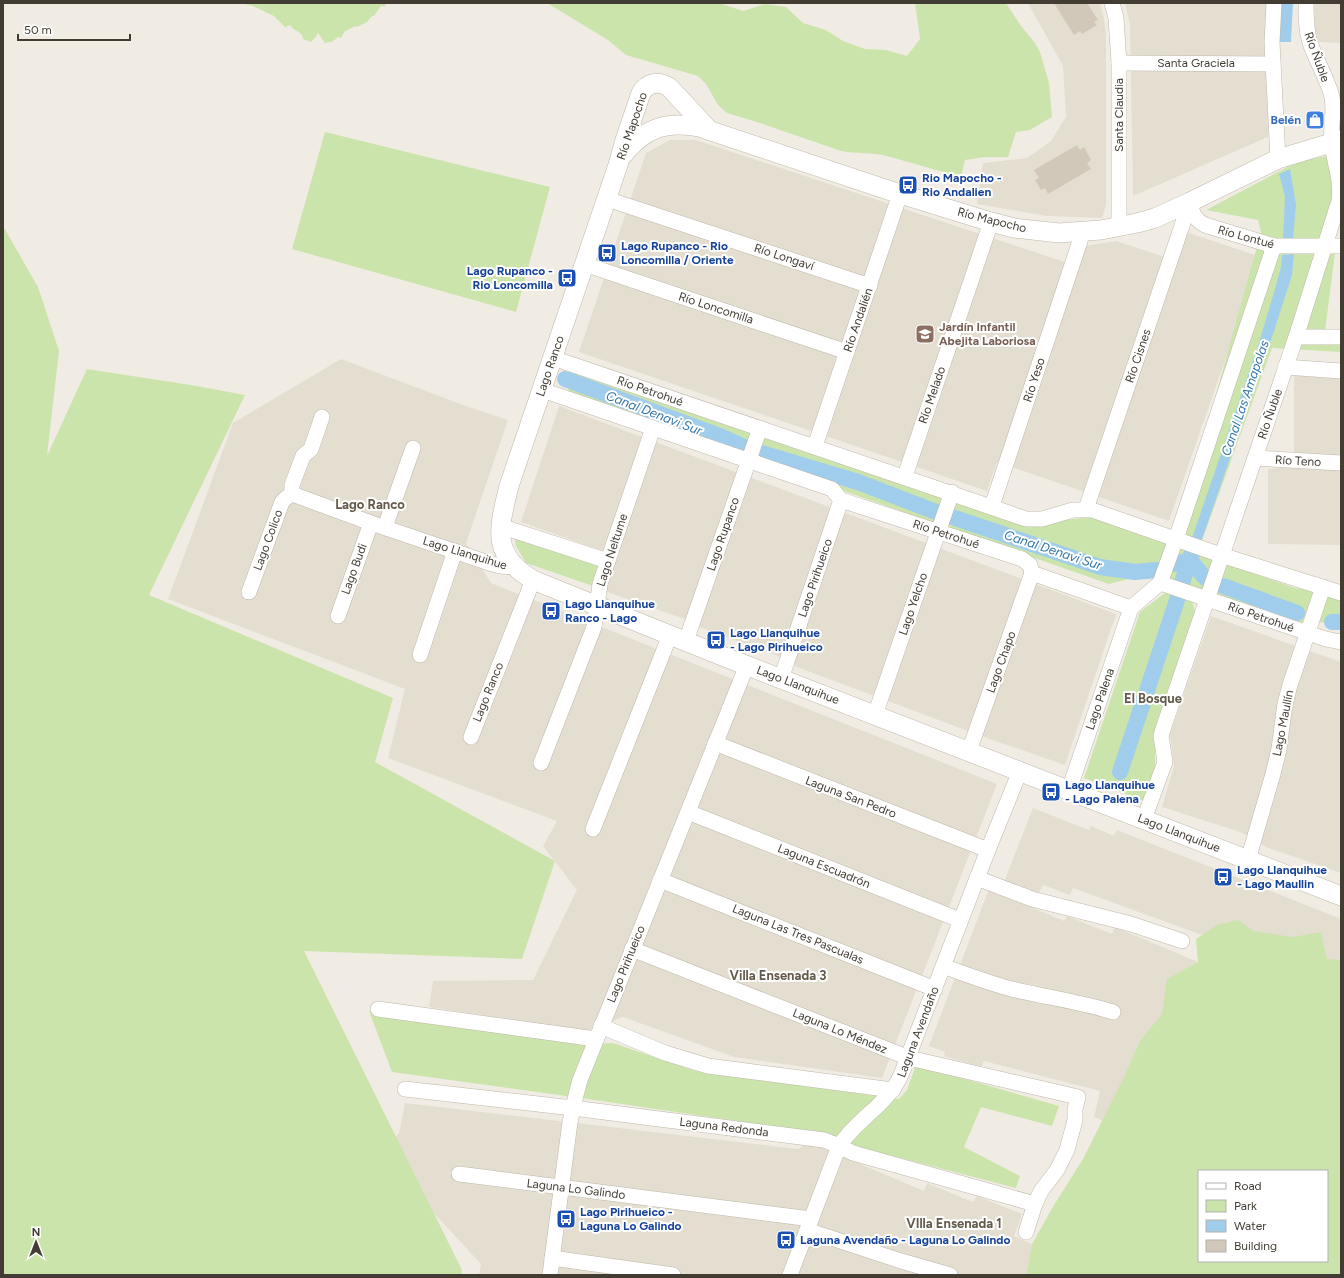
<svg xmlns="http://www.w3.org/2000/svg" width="1344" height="1278" font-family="Figtree,sans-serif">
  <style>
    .residential { fill: #e4ded1 }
    .green { fill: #cbe4ac; fill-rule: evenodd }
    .water { fill: #a0cdec }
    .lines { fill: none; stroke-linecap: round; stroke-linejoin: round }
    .canal { stroke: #a0cdec; stroke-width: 16 }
    .building { fill: #d2c8b9 }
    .minor-casing { stroke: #beb7a9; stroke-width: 16 }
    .tertiary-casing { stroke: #beb7a9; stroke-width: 20 }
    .minor { stroke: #fff; stroke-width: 15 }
    .tertiary { stroke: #fff; stroke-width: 19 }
    .labels { text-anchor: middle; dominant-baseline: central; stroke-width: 4; stroke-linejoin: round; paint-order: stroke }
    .street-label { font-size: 12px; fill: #423c33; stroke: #fff }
    .shop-label { font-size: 12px; font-weight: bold; fill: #366cbe; stroke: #fff; text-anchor: end }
    .transit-label { font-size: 12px; font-weight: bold; fill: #164399; stroke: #fff; text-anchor: start }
    .education-label { font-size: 12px; font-weight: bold; fill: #785e54; stroke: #fff; text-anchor: start }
    .water-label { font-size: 13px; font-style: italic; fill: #3276a9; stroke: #fff }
    .neighbourhood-label { font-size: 13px; font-weight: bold; fill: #645a4b; stroke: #fff }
  </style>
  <rect width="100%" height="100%" fill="#f1ece3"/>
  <g class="residential">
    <polygon points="1028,3 1100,3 1104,18 1106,33 1106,205 1102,218 1047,216 977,204 983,163 1027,158 1051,141 1066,117 1063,66"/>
    <polygon points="1125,3 1266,3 1268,137 1133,196 1130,25"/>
    <polygon points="1314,3 1341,3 1341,43 1319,42 1315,36"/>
    <polygon points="670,140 696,140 1077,266 1085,246 1116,241 1177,261 1186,232 1261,257 1169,521 997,462 987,491 579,352 646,153"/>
    <polygon points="341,359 466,406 508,420 466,543 491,583 997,784 882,1078 734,1057 623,1017 586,1031 429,1007 433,981 533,980 577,890 543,846 557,821 388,758 405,689 168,599 233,423"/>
    <polygon points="1294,374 1341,377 1341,545 1268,544 1268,469 1294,467"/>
    <polygon points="559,406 1116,614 1065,765 984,737 797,667 778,656 702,628 685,619 604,591 617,556 521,522"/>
    <polygon points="1211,616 1341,662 1341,873 1266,847 1243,833 1162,807 1174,766 1170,734"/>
    <polygon points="1033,808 1089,830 1091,826 1114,836 1117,830 1341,919 1341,965 1210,938 1073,888 1070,895 1043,885 1037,896 1004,882"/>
    <polygon points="989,889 1064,921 1067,916 1112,934 1115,927 1198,962 1119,1127 1094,1117 1100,1091 984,1061 981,1067 944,1056 945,1052 929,1046"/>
    <polygon points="405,1103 798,1149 808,1142 924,1191 927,1183 973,1202 977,1196 1022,1214 1014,1236 1032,1244 1026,1275 479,1275 481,1264 380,1155 399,1133"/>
  </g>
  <g class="green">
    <path d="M240,3H386L385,6H381L374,16H372L367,22L357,27L356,26L345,31L341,38L338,37L332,42H329L325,43L318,33L317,34L316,37L311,42L303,39C302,30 294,32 290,25L287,26L286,28L274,16L253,6Z"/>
    <path d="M547,3H719L743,11L765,4L786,7L803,23L826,30L843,41L865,49L886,50L907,56L920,39L915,3H1006L1021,26L1035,43L1040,52L1049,83L1052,117L1030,130L1016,132L1008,157H985L965,160L961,177L887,156C872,152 856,154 841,151L760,123L727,113L718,105L706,84L698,76L626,55L608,40Z"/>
    <polygon points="325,132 550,187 516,312 292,249"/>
    <polygon points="1330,155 1336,245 1325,331 1341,331 1341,352 1272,348 1197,554 1295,588 1341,594 1341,623 1299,622 1133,567 1128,579 1109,584 567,394 575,371 1033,524 1090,517 1159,541 1176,539 1261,232 1258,220 1206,210 1295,163"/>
    <polygon points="3,226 38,287 59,351 47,456 87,369 197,386 245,395 149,595 393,698 375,762 555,861 522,959 304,951 462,1270 461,1275 3,1275"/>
    <polygon points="514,534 599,563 596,587 526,563 516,546"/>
    <polygon points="1165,593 1192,601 1195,611 1155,738 1155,775 1144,801 1084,778 1140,612"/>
    <path d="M1238,920L1253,931L1293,937L1321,932L1327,959L1341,960V1275H1026L1032,1244L1054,1205L1083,1159L1126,1073L1140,1041L1162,1014L1167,979L1198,962L1196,939L1217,925ZM1199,1171H1327V1261H1199Z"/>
    <polygon points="369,1011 582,1045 613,1043 695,1071 899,1099 907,1090 916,1065 1059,1106 1052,1126 981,1107 964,1147 1020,1176 1016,1188 866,1149 827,1136 812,1132 588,1099 392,1072"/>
  </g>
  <g class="water">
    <polygon points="1280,3 1293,3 1291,42 1278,42"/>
    <polygon points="1290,169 1296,205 1293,240 1283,240 1285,196 1279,174"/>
    <polygon points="1294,254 1292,275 1273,334 1201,542 1192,538 1258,346 1275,289 1281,267 1282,255"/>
  </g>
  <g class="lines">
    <g class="canal">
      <polyline points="565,379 720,436 744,447"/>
      <polyline points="761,453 858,482 936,512"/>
      <polyline points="952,517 1100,567 1135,572 1157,570"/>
      <polyline points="1175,564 1190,560 1205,578"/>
      <polyline points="1182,583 1192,552"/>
      <polyline points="1223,586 1297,613"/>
      <polyline points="1332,622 1341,622"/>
      <polyline points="1120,772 1178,597"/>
    </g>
  </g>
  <g class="building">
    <polygon points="1054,3 1087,3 1098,20 1094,22 1097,25 1082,34 1080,31 1074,35"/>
    <polygon points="1077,145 1080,150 1084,147 1091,160 1087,163 1091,169 1048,194 1045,188 1041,190 1035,180 1039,178 1034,170"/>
  </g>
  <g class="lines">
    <g class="minor-casing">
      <g id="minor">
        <polyline points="1112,3 1116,18 1119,63 1119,227"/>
        <polyline points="1274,3 1272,42 1278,159"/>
        <polyline points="1119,63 1273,64"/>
        <polyline points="607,199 870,286"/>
        <path d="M1190,202C1192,213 1195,220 1205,225L1274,246H1341"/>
        <polyline points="584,264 847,352"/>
        <polyline points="1296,337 1341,337"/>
        <polyline points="553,358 1026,519 1042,519 1073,510 1092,510 1221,555 1341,593"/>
        <polyline points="1285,367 1341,371"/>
        <polyline points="542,390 832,489 841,500 1022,559 1030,565 1032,573 1131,608"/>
        <polyline points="322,417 311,449 303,456 292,485 292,491 295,495 371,523 489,563 500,566 516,567"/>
        <polyline points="815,446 900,194"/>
        <polyline points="1255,458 1341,463"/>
        <polyline points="905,476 991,222"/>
        <polyline points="992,506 1083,232"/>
        <polyline points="1086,509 1190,202"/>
        <polyline points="500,526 608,561"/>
        <polyline points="385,527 413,448"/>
        <polyline points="1160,583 1326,639 1341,642"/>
        <polyline points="249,592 282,502 286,498 293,493"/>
        <polyline points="338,616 371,523"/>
        <polyline points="686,641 760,428"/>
        <polyline points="420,655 455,551"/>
        <polyline points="781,679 841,500"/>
        <polyline points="875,715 952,492"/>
        <polyline points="471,737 533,580"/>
        <polyline points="715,743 988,850"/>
        <polyline points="969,751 1032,573"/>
        <polyline points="541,763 594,627 600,584 653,428"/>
        <polyline points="1069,790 1131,608 1160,583 1176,539 1274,246"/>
        <polyline points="688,812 960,920"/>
        <path d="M1144,819L1165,762L1161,736L1163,729L1296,337L1339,201C1342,180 1334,163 1332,143C1330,128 1335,112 1332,97C1328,80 1316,60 1310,43C1306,30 1306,17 1306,3"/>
        <polyline points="593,829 670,635"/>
        <polyline points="1248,860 1273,774 1279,749 1285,704 1290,685 1323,587"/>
        <polyline points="977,878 1032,899 1131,924 1182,941"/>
        <polyline points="660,880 935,989"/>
        <polyline points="632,949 909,1058 1078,1097 1075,1109 1075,1120 1067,1150 1057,1170 1041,1191 1035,1204 1026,1232"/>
        <path d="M943,966C965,974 986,982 1008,988C1043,997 1078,1001 1113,1012"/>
        <polyline points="378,1009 596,1039"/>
        <polyline points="601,1026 665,1053 708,1066 893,1090"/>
        <polyline points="405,1089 573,1108 824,1140 839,1146 853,1153 1035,1204"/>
        <polyline points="459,1174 811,1219"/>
        <polyline points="807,1230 901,1261 950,1275"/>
        <polyline points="552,1258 673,1275"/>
        <polyline points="550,1275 570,1122 576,1095 580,1080 747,665"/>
        <path d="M790,1275L839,1146C857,1119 888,1104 901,1075L988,850L1020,771"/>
      </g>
    </g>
    <g class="tertiary-casing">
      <g id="tertiary">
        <path d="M709,130L669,87C658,81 648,82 641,93L625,140L618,165L509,486C499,527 490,555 533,580L717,654L1341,896"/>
        <path d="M623,155C644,128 666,121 699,127L900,194L991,222L1014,228L1059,233L1101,230L1137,223L1155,218L1190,202L1278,159L1341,140"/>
      </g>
    </g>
    <use href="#minor" class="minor"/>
    <use href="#tertiary" class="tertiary"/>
  </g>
  <defs>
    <g id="shop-square" transform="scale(1)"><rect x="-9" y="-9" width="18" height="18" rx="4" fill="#3f7fe0" stroke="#fff"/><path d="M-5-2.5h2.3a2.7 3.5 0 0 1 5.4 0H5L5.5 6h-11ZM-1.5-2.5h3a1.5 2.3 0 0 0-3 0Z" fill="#fff"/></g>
    <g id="bus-square" transform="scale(1)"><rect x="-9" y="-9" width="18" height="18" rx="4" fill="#1a4fb4" stroke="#fff"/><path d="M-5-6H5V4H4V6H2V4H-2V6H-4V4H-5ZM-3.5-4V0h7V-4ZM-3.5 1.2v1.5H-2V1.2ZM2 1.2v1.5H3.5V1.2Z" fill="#fff"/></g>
    <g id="school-square" transform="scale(1)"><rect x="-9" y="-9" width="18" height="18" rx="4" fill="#8d6e63" stroke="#fff"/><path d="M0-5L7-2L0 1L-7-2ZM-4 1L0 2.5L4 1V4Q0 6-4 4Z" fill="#fff"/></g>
  </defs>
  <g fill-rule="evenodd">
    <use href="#shop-square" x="1315" y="120"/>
    <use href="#bus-square" x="908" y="185"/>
    <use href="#bus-square" x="607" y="253"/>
    <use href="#bus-square" x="567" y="278"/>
    <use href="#school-square" x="925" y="334"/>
    <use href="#bus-square" x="551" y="611"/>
    <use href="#bus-square" x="716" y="640"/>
    <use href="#bus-square" x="1051" y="792"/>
    <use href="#bus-square" x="1223" y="877"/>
    <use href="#bus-square" x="566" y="1219"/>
    <use href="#bus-square" x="786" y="1240"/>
  </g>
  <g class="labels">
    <g class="street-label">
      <text transform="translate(1317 57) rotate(70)">Río Ñuble</text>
      <text x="1196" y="63">Santa Graciela</text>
      <text transform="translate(1119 115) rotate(-90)">Santa Claudia</text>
      <text transform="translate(632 126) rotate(-71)">Río Mapocho</text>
      <text transform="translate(992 220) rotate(14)">Río Mapocho</text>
      <text transform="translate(1246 237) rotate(15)">Río Lontué</text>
      <text transform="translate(784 257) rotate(18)">Río Longaví</text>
      <text transform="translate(716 308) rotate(18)">Río Loncomilla</text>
      <text transform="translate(858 320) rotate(-71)">Río Andalién</text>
      <text transform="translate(1138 356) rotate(-71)">Río Cisnes</text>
      <text transform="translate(550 366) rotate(-71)">Lago Ranco</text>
      <text transform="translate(1034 380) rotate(-72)">Río Yeso</text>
      <text transform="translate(650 391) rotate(19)">Río Petrohué</text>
      <text transform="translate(932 395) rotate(-71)">Río Melado</text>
      <text transform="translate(1270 414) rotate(-71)">Río Ñuble</text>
      <text transform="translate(1298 461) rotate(3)">Río Teno</text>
      <text transform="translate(723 534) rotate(-71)">Lago Rupanco</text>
      <text transform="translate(946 534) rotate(18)">Río Petrohué</text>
      <text transform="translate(268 540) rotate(-70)">Lago Colico</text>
      <text transform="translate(612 550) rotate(-72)">Lago Neltume</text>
      <text transform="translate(465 553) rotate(17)">Lago Llanquihue</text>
      <text transform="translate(354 569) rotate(-70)">Lago Budi</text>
      <text transform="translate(815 578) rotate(-71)">Lago Pirihueico</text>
      <text transform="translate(913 604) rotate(-71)">Lago Yelcho</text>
      <text transform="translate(1261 617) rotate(19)">Río Petrohué</text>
      <text transform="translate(1001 662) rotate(-70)">Lago Chapo</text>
      <text transform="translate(798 685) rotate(21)">Lago Llanquihue</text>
      <text transform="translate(488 692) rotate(-68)">Lago Ranco</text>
      <text transform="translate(1100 699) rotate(-71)">Lago Palena</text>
      <text transform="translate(1283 723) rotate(-79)">Lago Maullín</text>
      <text transform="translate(851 797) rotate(21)">Laguna San Pedro</text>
      <text transform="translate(1179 833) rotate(21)">Lago Llanquihue</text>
      <text transform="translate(824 866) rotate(22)">Laguna Escuadrón</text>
      <text transform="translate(798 934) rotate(22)">Laguna Las Tres Pascualas</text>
      <text transform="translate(626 964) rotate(-68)">Lago Pirihueico</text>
      <text transform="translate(840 1031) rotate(22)">Laguna Lo Méndez</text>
      <text transform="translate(918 1032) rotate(-69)">Laguna Avendaño</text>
      <text transform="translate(724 1127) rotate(7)">Laguna Redonda</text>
      <text transform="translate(576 1189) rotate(7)">Laguna Lo Galindo</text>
    </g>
    <g class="shop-label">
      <text x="1301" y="120">Belén</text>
    </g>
    <g class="transit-label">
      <text x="922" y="178">Rio Mapocho -<tspan x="922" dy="14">Rio Andalien</tspan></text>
      <text x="621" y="246">Lago Rupanco - Rio<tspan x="621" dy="14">Loncomilla / Oriente</tspan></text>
      <text x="553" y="271" text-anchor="end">Lago Rupanco -<tspan x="553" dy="14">Rio Loncomilla</tspan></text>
      <text x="565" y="604">Lago Llanquihue<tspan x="565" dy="14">Ranco - Lago</tspan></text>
      <text x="730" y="633">Lago Llanquihue<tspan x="730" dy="14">- Lago Pirihueico</tspan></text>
      <text x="1065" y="785">Lago Llanquihue<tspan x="1065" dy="14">- Lago Palena</tspan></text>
      <text x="1237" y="870">Lago Llanquihue<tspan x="1237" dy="14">- Lago Maullin</tspan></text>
      <text x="580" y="1212">Lago Pirihueico -<tspan x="580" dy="14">Laguna Lo Galindo</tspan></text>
      <text x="800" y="1240">Laguna Avendaño - Laguna Lo Galindo</text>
    </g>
    <g class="education-label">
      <text x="939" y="327">Jardín Infantil<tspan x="939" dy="14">Abejita Laboriosa</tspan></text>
    </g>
    <g class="water-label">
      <text transform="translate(1245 398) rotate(-71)">Canal Las Amapolas</text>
      <text transform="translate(654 413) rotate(21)">Canal Denavi Sur</text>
      <text transform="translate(1053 550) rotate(18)">Canal Denavi Sur</text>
    </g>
    <g class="neighbourhood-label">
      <text x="370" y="504">Lago Ranco</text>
      <text x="1153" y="698">El Bosque</text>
      <text x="778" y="975">Villa Ensenada 3</text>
      <text x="954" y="1223">VIlla Ensenada 1</text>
    </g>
  </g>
  <rect width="1344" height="1278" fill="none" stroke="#423c33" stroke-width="8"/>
  <rect x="1198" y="1170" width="130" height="92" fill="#ffffff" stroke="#b3b1ad"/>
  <rect x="1206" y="1183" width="20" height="6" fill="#ffffff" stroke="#b3b1ad"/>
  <text x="1234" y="1190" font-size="12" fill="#423c33">Road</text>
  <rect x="1206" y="1200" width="20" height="12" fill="#cbe4ac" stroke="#b3b1ad"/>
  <text x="1234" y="1210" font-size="12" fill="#423c33">Park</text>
  <rect x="1206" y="1220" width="20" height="12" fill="#a0cdec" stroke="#b3b1ad"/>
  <text x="1234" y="1230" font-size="12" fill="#423c33">Water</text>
  <rect x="1206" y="1240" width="20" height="12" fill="#d2c8b9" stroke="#b3b1ad"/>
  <text x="1234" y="1250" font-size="12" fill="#423c33">Building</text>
  <g transform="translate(36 1242)" stroke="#ffffff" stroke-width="3" paint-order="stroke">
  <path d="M0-3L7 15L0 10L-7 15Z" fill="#423c33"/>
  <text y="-6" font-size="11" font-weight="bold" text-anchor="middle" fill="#423c33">N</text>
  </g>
  <path d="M18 34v6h112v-6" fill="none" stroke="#423c33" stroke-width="2"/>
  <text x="24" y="34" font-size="12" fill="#423c33" stroke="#ffffff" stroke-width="3" paint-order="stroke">50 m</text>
</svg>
